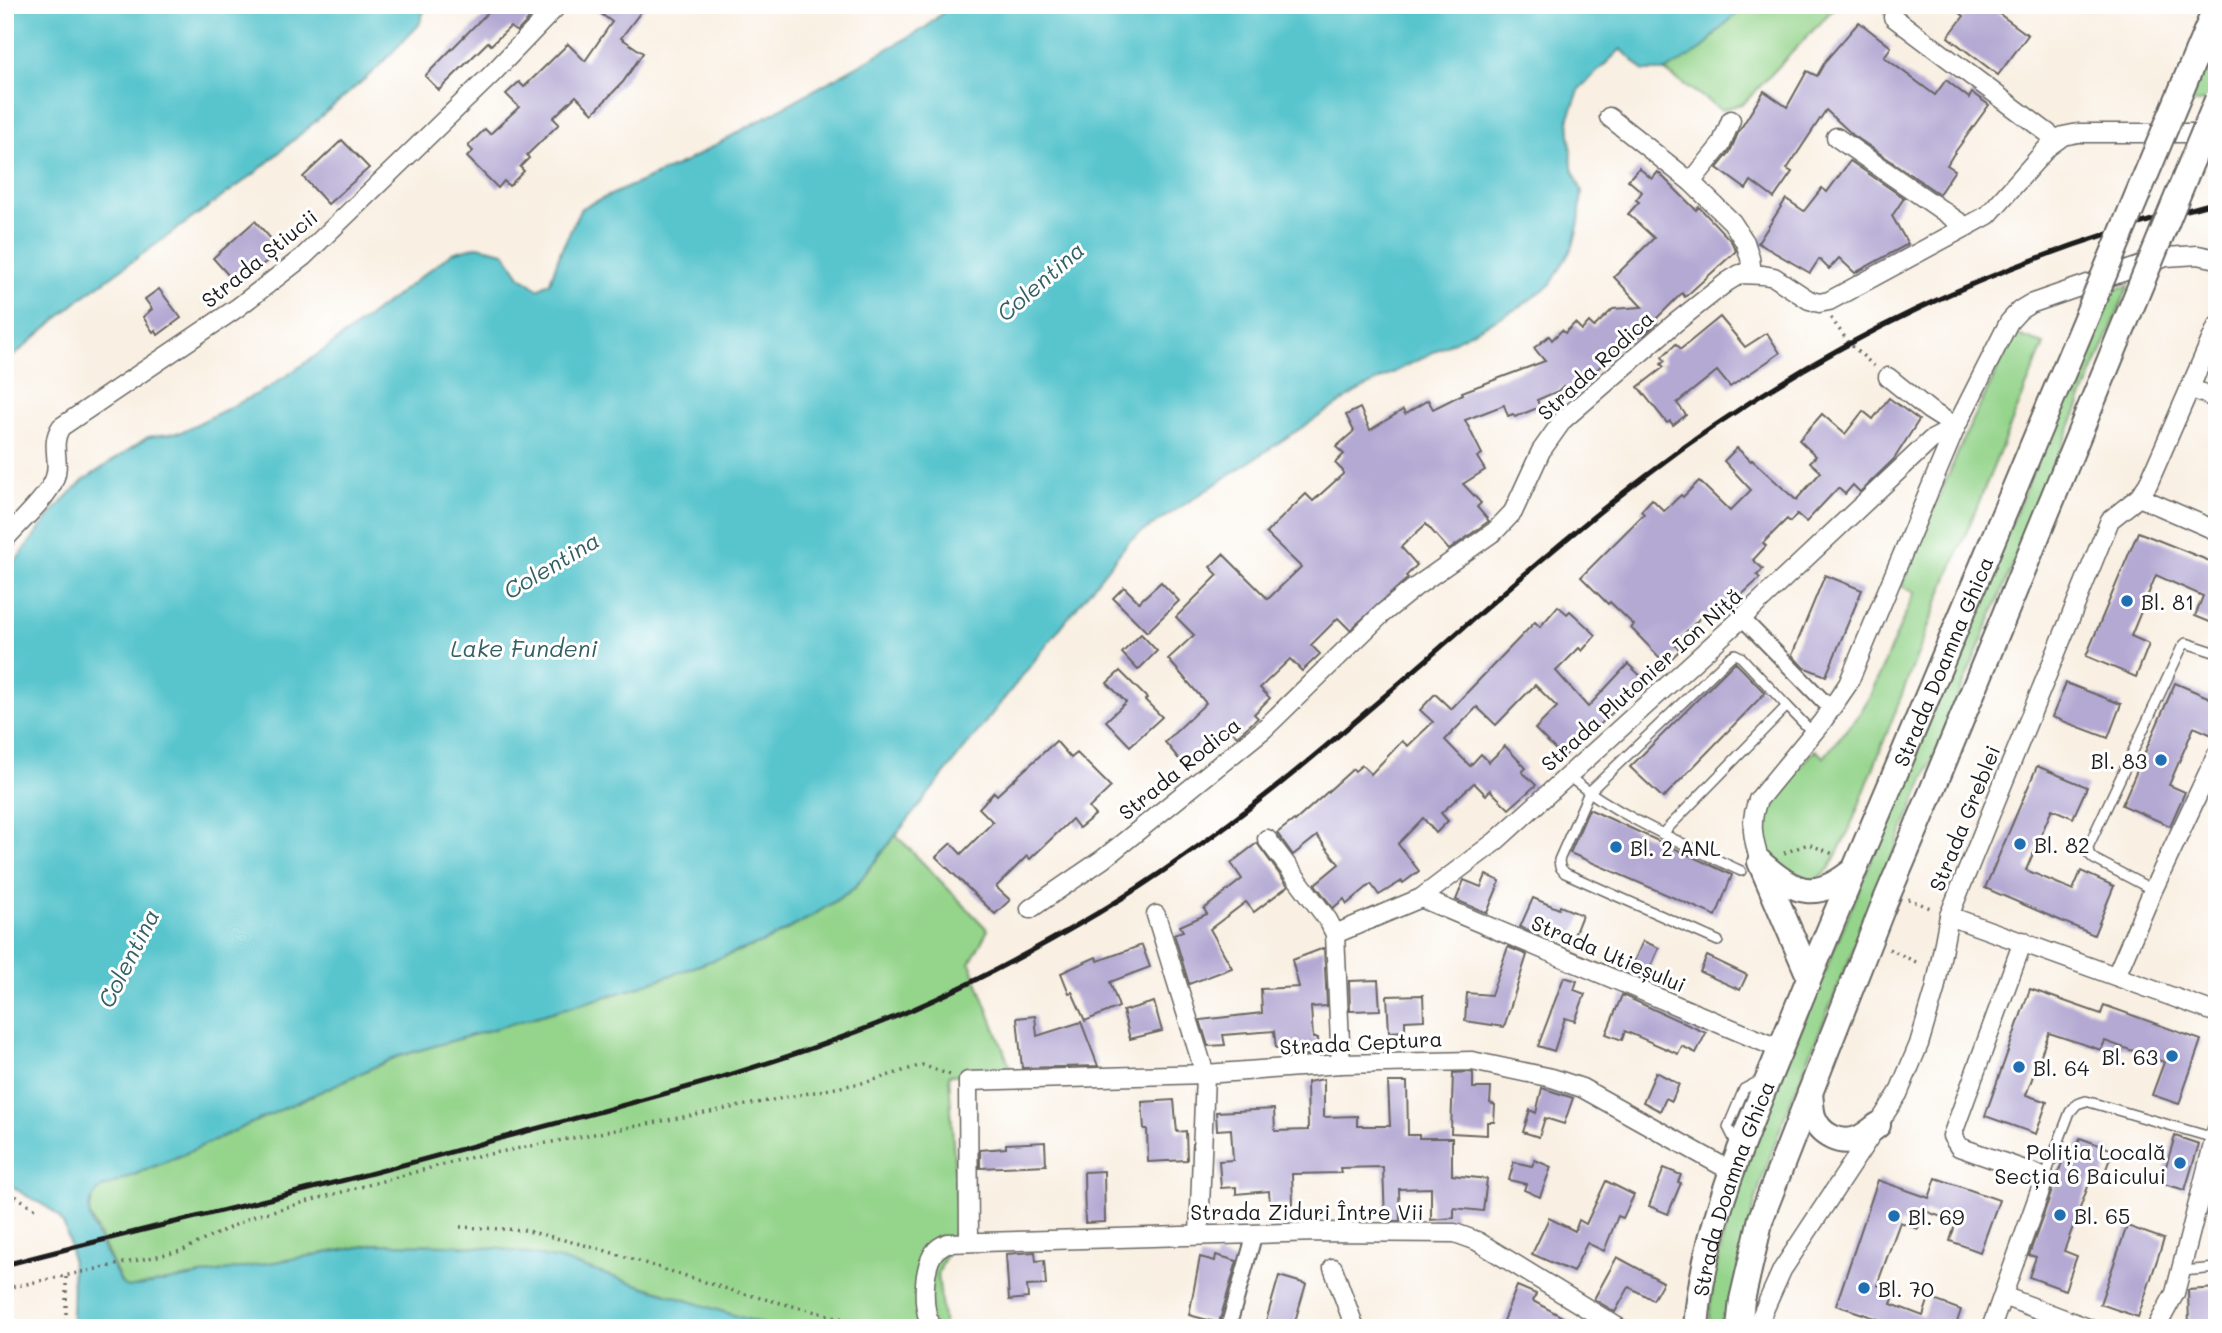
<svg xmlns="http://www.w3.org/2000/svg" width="2222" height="1333" font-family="Mali,sans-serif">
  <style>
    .green { fill: #94d48b; stroke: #587854; stroke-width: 2 }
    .water { fill: #58c5cd; stroke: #3a7074; stroke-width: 2 }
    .building { fill: #b4a9d3 }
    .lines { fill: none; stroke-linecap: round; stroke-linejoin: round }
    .service-casing { stroke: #696662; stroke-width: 12 }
    .pedestrian-casing { stroke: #696662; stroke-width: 18 }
    .minor-casing { stroke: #696662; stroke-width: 21 }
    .secondary-casing { stroke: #696662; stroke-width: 28 }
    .path { stroke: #696662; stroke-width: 3.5; stroke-dasharray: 2 5; stroke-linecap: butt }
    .service { stroke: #fff; stroke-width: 9 }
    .pedestrian { stroke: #fff; stroke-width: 14 }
    .minor { stroke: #fff; stroke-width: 18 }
    .secondary { stroke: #fff; stroke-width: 24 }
    .rail { stroke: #1c1c1c; stroke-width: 5 }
    .secondary-bridge-casing { stroke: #696662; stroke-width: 28; stroke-linecap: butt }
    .secondary-bridge { stroke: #fff; stroke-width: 24 }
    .poi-dot { fill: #1f6fb2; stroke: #fff; stroke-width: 2.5 }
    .labels { text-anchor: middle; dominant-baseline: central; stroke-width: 6; stroke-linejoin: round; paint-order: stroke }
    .street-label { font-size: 21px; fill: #1c1c1c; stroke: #fff }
    .poi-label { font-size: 21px; fill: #1c1c1c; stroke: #fff; text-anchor: start }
    .water-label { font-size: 23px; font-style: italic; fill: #346063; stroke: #fff }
  </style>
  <rect width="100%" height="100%" fill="#fff"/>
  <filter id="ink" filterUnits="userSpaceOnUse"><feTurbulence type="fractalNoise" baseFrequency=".0143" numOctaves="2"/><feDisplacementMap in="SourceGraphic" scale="14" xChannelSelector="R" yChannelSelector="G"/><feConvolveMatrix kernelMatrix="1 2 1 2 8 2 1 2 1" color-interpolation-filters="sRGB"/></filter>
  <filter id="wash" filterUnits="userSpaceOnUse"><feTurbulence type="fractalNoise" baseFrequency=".00686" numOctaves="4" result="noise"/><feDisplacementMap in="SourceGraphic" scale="28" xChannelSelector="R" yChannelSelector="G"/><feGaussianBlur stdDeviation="1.57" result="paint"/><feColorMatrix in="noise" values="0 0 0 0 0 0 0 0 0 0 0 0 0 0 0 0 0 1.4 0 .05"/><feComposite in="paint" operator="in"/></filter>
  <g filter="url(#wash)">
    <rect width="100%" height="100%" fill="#f9f0e3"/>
    <g class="green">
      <polygon points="1747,5 1837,5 1744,103 1721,110 1665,71 1702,49 1723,26"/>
      <polygon points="2217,25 2217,80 2209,100 2183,105"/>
      <polygon points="2129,285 1787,1110 1760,1185 1742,1251 1730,1328 1708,1328 1713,1281 1728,1217 1772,1098 2108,291"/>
      <path d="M2015,334L2044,344L1941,594L1850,828L1829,869L1818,878L1806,882L1768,857C1753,808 1786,784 1815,750L1824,757L1860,713L1870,696L1915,592L1901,586L1965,436Z"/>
      <polygon points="896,835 988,930 970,963 1012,1072 949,1075 958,1226 938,1274 944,1328 774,1328 560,1260 502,1249 449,1245 377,1244 133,1287 128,1288 122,1284 89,1213 94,1194 102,1188 182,1155 396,1057 632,989 764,942 809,918 854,889"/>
    </g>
    <g class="water">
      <polygon points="5,5 426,5 419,25 374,71 254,174 84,296 5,363"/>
      <path d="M951,5H1747L1723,26L1702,49L1665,71H1644L1621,49L1580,88L1569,117L1572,168L1582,191L1579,222L1573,246L1551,284L1520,307L1358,391L1130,540L853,889L809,918L764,942L632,989L396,1057L182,1155L102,1188C94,1194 89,1201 89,1212C90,1228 114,1268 122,1284L128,1288L377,1244L449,1245L502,1249L560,1260L774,1328H71C73,1301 77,1230 54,1212C38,1200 19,1195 5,1179V575L55,509L84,480L148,437L181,432L267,389L334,343L452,253L478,246L504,252L520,276L538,289L550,282L560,253L581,208L683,163L925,28Z"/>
    </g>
    <g id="blocks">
      <g class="building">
        <polygon points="495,5 537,5 529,19 517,32 510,27 491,45 488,42 439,90 425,76"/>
        <polygon points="589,5 646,5 621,38 643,53 623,82 593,113 576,96 553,118 559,124 527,155 529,158 520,167 524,171 509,186 504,181 498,188 467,157 473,151 468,146 485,129 490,134 519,107 506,94 519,82 524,87 568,44 585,61 612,22"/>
        <polygon points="1950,5 1987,5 2028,35 1998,75 1948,37 1964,16"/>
        <polygon points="1859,22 1891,47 1884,57 1935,95 1946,80 1969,98 1972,93 1989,105 1953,155 1947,165 1955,170 1939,194 1853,135 1826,110 1787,169 1792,172 1774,198 1751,181 1746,189 1717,168 1730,152 1738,133 1764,91 1787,107 1807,71 1817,76 1826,60"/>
        <polygon points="342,140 369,168 328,204 303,177"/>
        <polygon points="1850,161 1904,198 1892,216 1908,244 1855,273 1839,258 1829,269 1819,259 1810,273 1758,243 1786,199 1804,211 1822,188 1827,192"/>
        <polygon points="1639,168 1652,179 1658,172 1696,210 1699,207 1731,241 1736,251 1685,297 1682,293 1655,320 1657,323 1647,332 1644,335 1642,333 1630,344 1627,340 1571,395 1563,386 1558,391 1537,400 1540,407 1515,417 1513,414 1508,416 1504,405 1465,420 1482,454 1477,457 1485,470 1463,484 1481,503 1477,507 1489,521 1449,550 1426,524 1401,547 1417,565 1406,576 1408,578 1350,630 1338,618 1311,645 1320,654 1302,671 1290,659 1260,688 1270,698 1254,714 1258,718 1237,736 1230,729 1187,769 1165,742 1206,703 1168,659 1194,635 1176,617 1218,575 1210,567 1223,554 1268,599 1301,567 1266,533 1306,494 1313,501 1343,474 1343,471 1335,463 1344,454 1336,447 1354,431 1346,415 1360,408 1370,430 1403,410 1405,414 1428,400 1433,409 1463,394 1462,392 1545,361 1534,348 1549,336 1552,340 1562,330 1565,333 1575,323 1582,330 1589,322 1594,327 1613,309 1642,307 1614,277 1654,238 1628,214 1639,202 1636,200 1642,192 1628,180"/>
        <polygon points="255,221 281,250 237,285 213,258"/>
        <polygon points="159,289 181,318 158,335 155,330 153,332 143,317 152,309 145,299"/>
        <polygon points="1720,317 1745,347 1767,333 1780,353 1730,387 1717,371 1677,403 1686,415 1673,425 1670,421 1667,423 1638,387 1664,367 1661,364 1665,361 1662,357 1676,344 1681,349"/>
        <polygon points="1889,398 1919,420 1894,459 1860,492 1853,485 1845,494 1838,488 1806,522 1797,514 1790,522 1787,519 1763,543 1766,546 1753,560 1763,569 1757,575 1760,578 1713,621 1705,613 1674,644 1680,650 1669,661 1665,663 1631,628 1634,625 1610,602 1608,604 1581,577 1644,514 1641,511 1652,499 1664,511 1681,495 1683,497 1699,481 1730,511 1751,490 1724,461 1737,448 1751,461 1752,460 1796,500 1821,472 1810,462 1816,456 1799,440 1822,414 1845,434 1863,411 1873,419"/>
        <polygon points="2138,532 2217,564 2217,625 2195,616 2203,596 2156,575 2131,636 2149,644 2136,677 2086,656"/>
        <polygon points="1825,575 1862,590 1826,676 1803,667 1792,655"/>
        <polygon points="1161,582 1179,601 1147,632 1113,598 1124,587 1139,602"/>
        <polygon points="1558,606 1567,614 1570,611 1596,635 1582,651 1579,648 1556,671 1588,707 1628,664 1646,681 1587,737 1585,734 1563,757 1535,729 1557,707 1535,685 1496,725 1477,707 1445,740 1470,766 1481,754 1489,762 1505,746 1526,768 1522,772 1536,785 1509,809 1490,790 1486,795 1474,783 1441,813 1448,821 1436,833 1423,818 1398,844 1419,871 1403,883 1402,881 1379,895 1371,884 1347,904 1344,899 1333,908 1315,884 1339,864 1317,836 1293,855 1277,833 1294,820 1295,821 1353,769 1355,771 1362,765 1371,774 1402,741 1408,746 1433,722 1420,710 1435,694 1451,709 1535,622 1540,627"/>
        <polygon points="1141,634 1157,651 1138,670 1122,653"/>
        <polygon points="1735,662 1765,693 1663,798 1630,767"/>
        <polygon points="1120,671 1147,698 1145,700 1162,717 1130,746 1106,721 1126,702 1107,683"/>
        <polygon points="2066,683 2121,704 2108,738 2052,717"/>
        <polygon points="2175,683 2217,701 2217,725 2212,735 2194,727 2169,785 2185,792 2170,826 2122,805"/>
        <polygon points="1056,741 1071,758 1077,753 1111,787 1089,808 1095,815 1079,828 1072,819 1030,859 1027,856 996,887 1010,900 995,914 936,857 951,843 961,854 993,822 979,808 994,792 997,795"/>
        <polygon points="2037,766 2087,787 2073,818 2052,809 2026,870 2073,890 2081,871 2114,886 2094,935 1985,888"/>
        <polygon points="1589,809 1732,875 1716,916 1570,853"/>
        <polygon points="1257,843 1288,886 1254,912 1246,902 1210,929 1232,968 1189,984 1174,934 1183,931 1180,926 1207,914 1204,909 1242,879 1231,863"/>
        <polygon points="1486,875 1500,881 1487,913 1456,900 1464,880 1481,887"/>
        <polygon points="1533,898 1559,909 1560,906 1582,915 1573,938 1542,925 1538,935 1520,927"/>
        <polygon points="1643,941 1659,948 1645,980 1629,973"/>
        <polygon points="1142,945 1150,967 1110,982 1119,1007 1085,1021 1072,992 1069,993 1061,973 1096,957 1098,961"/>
        <polygon points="1508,947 1527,955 1504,1027 1465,1021 1467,993 1491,995"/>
        <polygon points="1324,948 1327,1006 1311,1007 1313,1038 1318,1038 1319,1054 1301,1056 1300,1045 1276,1048 1274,1031 1223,1035 1225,1045 1208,1046 1200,1020 1262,1013 1261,989 1299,987 1292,960"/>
        <polygon points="1707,956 1747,975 1740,990 1700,972"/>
        <polygon points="1564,977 1577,981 1574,990 1585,994 1575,1021 1565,1018 1554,1051 1538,1046"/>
        <polygon points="1378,980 1380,1010 1350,1011 1349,981"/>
        <polygon points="2030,989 2101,1014 2104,1005 2201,1040 2179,1104 2152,1095 2164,1062 2105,1041 2101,1050 2049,1033 2026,1095 2047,1102 2036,1134 1985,1116"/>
        <polygon points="1423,995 1424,1020 1405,1021 1405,1031 1389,1032 1387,996"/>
        <polygon points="1622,995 1706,1033 1696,1053 1682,1046 1678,1054 1625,1031 1622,1040 1606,1034"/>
        <polygon points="1154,1002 1162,1031 1130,1039 1123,1011"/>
        <polygon points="1035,1016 1037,1036 1081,1022 1098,1066 1022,1068 1017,1018"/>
        <polygon points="1469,1072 1473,1073 1473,1088 1491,1088 1490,1103 1495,1105 1494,1122 1487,1122 1487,1135 1451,1133 1453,1073"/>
        <polygon points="1656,1072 1679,1084 1672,1101 1666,1098 1660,1111 1643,1102"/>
        <polygon points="1324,1079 1324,1117 1357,1116 1357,1126 1390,1126 1388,1082 1407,1082 1408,1135 1419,1135 1419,1138 1452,1138 1452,1175 1487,1179 1483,1211 1454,1208 1454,1218 1431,1220 1431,1188 1399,1189 1400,1221 1385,1221 1383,1167 1340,1168 1341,1173 1292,1174 1293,1204 1270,1205 1269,1191 1236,1194 1236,1187 1221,1188 1219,1161 1233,1160 1231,1129 1217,1130 1216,1112 1274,1109 1275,1131 1308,1130 1307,1082"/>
        <polygon points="1542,1088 1573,1098 1564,1124 1545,1118 1539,1137 1523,1132 1530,1110 1536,1113"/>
        <polygon points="1174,1100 1177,1132 1186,1131 1187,1160 1148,1162 1147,1129 1144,1129 1142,1102"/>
        <polygon points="2175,1136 2199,1144 2185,1190 2161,1183"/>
        <polygon points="2080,1138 2113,1150 2102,1180 2092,1176 2064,1251 2077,1256 2065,1290 2029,1277 2036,1257 2029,1255 2065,1154 2073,1157"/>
        <polygon points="1045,1142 1046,1165 980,1168 980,1150 1006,1148 1006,1144"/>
        <polygon points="1535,1160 1551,1167 1540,1197 1524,1190 1526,1184 1509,1180 1514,1162 1532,1166"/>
        <polygon points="1664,1168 1681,1175 1678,1182 1681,1183 1668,1214 1649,1206"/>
        <polygon points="1104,1171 1105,1222 1085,1223 1084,1172"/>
        <polygon points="1936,1178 1999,1200 1980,1252 1950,1241 1956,1222 1925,1211 1918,1229 1900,1222 1877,1285 1896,1291 1891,1304 1923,1316 1929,1298 1961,1310 1955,1328 1882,1328 1884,1321 1836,1305 1878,1180 1929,1198"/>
        <polygon points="1606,1181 1634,1195 1623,1218 1618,1216 1604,1251 1587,1243 1573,1272 1532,1254 1549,1218 1575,1231 1579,1220 1586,1224"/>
        <polygon points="2127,1226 2164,1239 2138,1317 2100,1304"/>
        <polygon points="1035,1252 1036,1261 1044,1260 1046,1285 1027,1286 1028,1298 1009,1300 1006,1254"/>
        <polygon points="1216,1255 1237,1261 1219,1323 1189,1315 1200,1257 1215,1261"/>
        <polygon points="1617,1257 1663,1282 1653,1300 1629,1287 1615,1312 1594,1299"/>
        <polygon points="1279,1276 1306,1284 1293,1328 1264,1328"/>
        <polygon points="1517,1286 1536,1294 1533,1301 1583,1328 1500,1328"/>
        <polygon points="2217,1288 2217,1325 2189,1327 2188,1290"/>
      </g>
    </g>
  </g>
  <g filter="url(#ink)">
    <use href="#blocks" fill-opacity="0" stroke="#696662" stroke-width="2"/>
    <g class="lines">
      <g class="service-casing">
        <g id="service">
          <polyline points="1787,706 1813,733"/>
          <path d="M1568,776C1619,817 1682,843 1741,871"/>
          <polyline points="1662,834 1787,706 1741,657 1735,654 1730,657 1589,792 1559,860 1560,867 1565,873 1718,941"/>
          <polyline points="2153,890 2094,859 2089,854 2088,847 2182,647 2186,643 2217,653"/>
          <polyline points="1737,1145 1728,1127 1744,1089 1761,1080"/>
          <polyline points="2045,1177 2070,1112 2077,1104 2086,1101 2214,1138"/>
          <polyline points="2201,1194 2217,1193"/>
          <polyline points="2182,1271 2217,1268"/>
        </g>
      </g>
      <g class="pedestrian-casing">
        <g id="pedestrian">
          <polyline points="1742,618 1832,710"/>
          <polyline points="1228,1328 1255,1233"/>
        </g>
      </g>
      <g class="minor-casing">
        <g id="minor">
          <polyline points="1893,17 2057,140"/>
          <polyline points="1609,117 1691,182 1732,222 1745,242 1750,258 1752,273"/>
          <polyline points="1836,137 1966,227"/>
          <polyline points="1691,182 1721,145 1731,120"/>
          <polyline points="2190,388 2217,399"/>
          <polyline points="2139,497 2217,531"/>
          <path d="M5,539C18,524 48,497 54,480C62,462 49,445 61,427L237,308L303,257L491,75L558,5"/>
          <polyline points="1267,839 1328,920 1335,934 1341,1064"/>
          <path d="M1760,862C1753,840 1749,822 1758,800L1822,722L1848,684L1956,427L2009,322L2020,310L2030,304L2166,257L2198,255L2217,259"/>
          <polyline points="1421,898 1780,1049"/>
          <polyline points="1030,909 1103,859 1264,729 1383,613 1414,588 1495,531 1513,512 1541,451 1563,420 1675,323 1727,282 1740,274 1763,275 1774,277 1809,300 1819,303 1829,301 1988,215 2048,147 2063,136 2078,133 2217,133"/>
          <polyline points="1156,915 1205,1074 1199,1234"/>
          <polyline points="1949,916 2217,1013"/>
          <polyline points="1335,934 1421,898 1496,841 1742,618 1931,440 1956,427 1929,410 1888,377"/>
          <polyline points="2116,976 2153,890 2217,754"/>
          <polyline points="969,1242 968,1081 1205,1074 1341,1064 1472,1061 1552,1078 1582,1088 1731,1171"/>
          <polyline points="1333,1268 1355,1328"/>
          <polyline points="2003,1296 2088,1328"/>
          <path d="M933,1328C921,1311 923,1271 933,1254C937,1248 941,1246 947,1243L1318,1232L1455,1233L1477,1241L1619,1328"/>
          <polyline points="1756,1328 1782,1270 1898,1094 1919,1044 1935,990 1949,916 2110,520 2139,497 2148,484 2217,326"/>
          <polyline points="1991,1328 2045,1177 1959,1147 1952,1136 2023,941"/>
          <polyline points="2156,1328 2175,1293 2217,1129"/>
        </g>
      </g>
      <g class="secondary-casing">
        <g id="secondary">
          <polyline points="1760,862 1809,976"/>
          <path d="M1763,865C1798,896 1818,900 1855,869"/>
          <path d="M1810,1093C1811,1100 1811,1109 1813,1116C1819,1135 1841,1146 1859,1138C1866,1135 1873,1129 1878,1125"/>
          <path id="s1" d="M1696,1328C1703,1230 1743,1140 1780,1050C1816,960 1854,870 1892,781"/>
          <polyline points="1739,1328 1742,1300 1761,1218 1882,909 1929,798"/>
        </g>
      </g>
      <g class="path">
        <polyline points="1831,318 1849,343 1875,367"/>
        <polyline points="1784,853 1808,844 1836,855"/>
        <polyline points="1908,899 1933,909"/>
        <polyline points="1889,949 1920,964"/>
        <polyline points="5,1187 18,1198 36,1209"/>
        <polyline points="460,1227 524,1230 600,1249 737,1292 880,1328"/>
        <polyline points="66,1277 66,1328"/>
        <polyline points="8,1328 12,1287 181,1251 254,1216 463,1159 867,1082 922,1065 953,1076"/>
      </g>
      <use href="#service" class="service"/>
      <use href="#pedestrian" class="pedestrian"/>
      <use href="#minor" class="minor"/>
      <use href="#secondary" class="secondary"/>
      <path class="rail" d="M5,1265C114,1236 224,1211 333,1183C398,1167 462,1149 527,1131C655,1097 786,1063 909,1011C974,983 1037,949 1098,913C1299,792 1460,618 1645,476C1819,343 2005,256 2217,202"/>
      <g class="secondary-bridge-casing">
        <g id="secondary-bridge">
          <path id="s2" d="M1892,781L2217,5"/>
          <polyline points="1929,798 2217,100"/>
        </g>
      </g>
      <use href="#secondary-bridge" class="secondary-bridge"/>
    </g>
  </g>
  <g class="poi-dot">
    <circle cx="2127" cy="601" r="7"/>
    <circle cx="2161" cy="760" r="7"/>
    <circle cx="2020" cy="844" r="7"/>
    <circle cx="1616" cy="847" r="7"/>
    <circle cx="2172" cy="1056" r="7"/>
    <circle cx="2019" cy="1067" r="7"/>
    <circle cx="2180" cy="1163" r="7"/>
    <circle cx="2060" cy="1215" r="7"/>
    <circle cx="1894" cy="1216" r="7"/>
    <circle cx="1864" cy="1288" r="7"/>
  </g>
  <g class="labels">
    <g class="street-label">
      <text transform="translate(259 258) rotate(-39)">Strada Știucii</text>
      <text transform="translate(1595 365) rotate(-43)">Strada Rodica</text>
      <text stroke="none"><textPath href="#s2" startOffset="130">Strada Doamna Ghica</textPath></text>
      <text transform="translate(1641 679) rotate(-42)">Strada Plutonier Ion Niță</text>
      <text transform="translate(1179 768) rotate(-39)">Strada Rodica</text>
      <text transform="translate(1964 818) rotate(-68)">Strada Greblei</text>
      <text transform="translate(1609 953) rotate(23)">Strada Utieșului</text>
      <text transform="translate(1361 1042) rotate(-3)">Strada Ceptura</text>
      <text stroke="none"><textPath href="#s1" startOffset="145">Strada Doamna Ghica</textPath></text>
      <text x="1307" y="1211">Strada Ziduri Între Vii</text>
    </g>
    <g class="poi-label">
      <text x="2141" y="601">Bl. 81</text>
      <text x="2147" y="760" text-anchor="end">Bl. 83</text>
      <text x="2034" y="844">Bl. 82</text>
      <text x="1630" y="847">Bl. 2 ANL</text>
      <text x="2158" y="1056" text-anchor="end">Bl. 63</text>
      <text x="2033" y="1067">Bl. 64</text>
      <text x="2166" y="1151" text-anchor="end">Poliția Locală<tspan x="2166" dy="24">Secția 6 Baicului</tspan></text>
      <text x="2074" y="1215">Bl. 65</text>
      <text x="1908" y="1216">Bl. 69</text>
      <text x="1878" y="1288">Bl. 70</text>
    </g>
    <g class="water-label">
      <text transform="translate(1040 281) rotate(-41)">Colentina</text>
      <text transform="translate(551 565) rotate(-31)">Colentina</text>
      <text x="524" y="648">Lake Fundeni</text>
      <text transform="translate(128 958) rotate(-63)">Colentina</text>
    </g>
  </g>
  <rect width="2222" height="1333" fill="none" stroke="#fff" stroke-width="28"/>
</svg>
